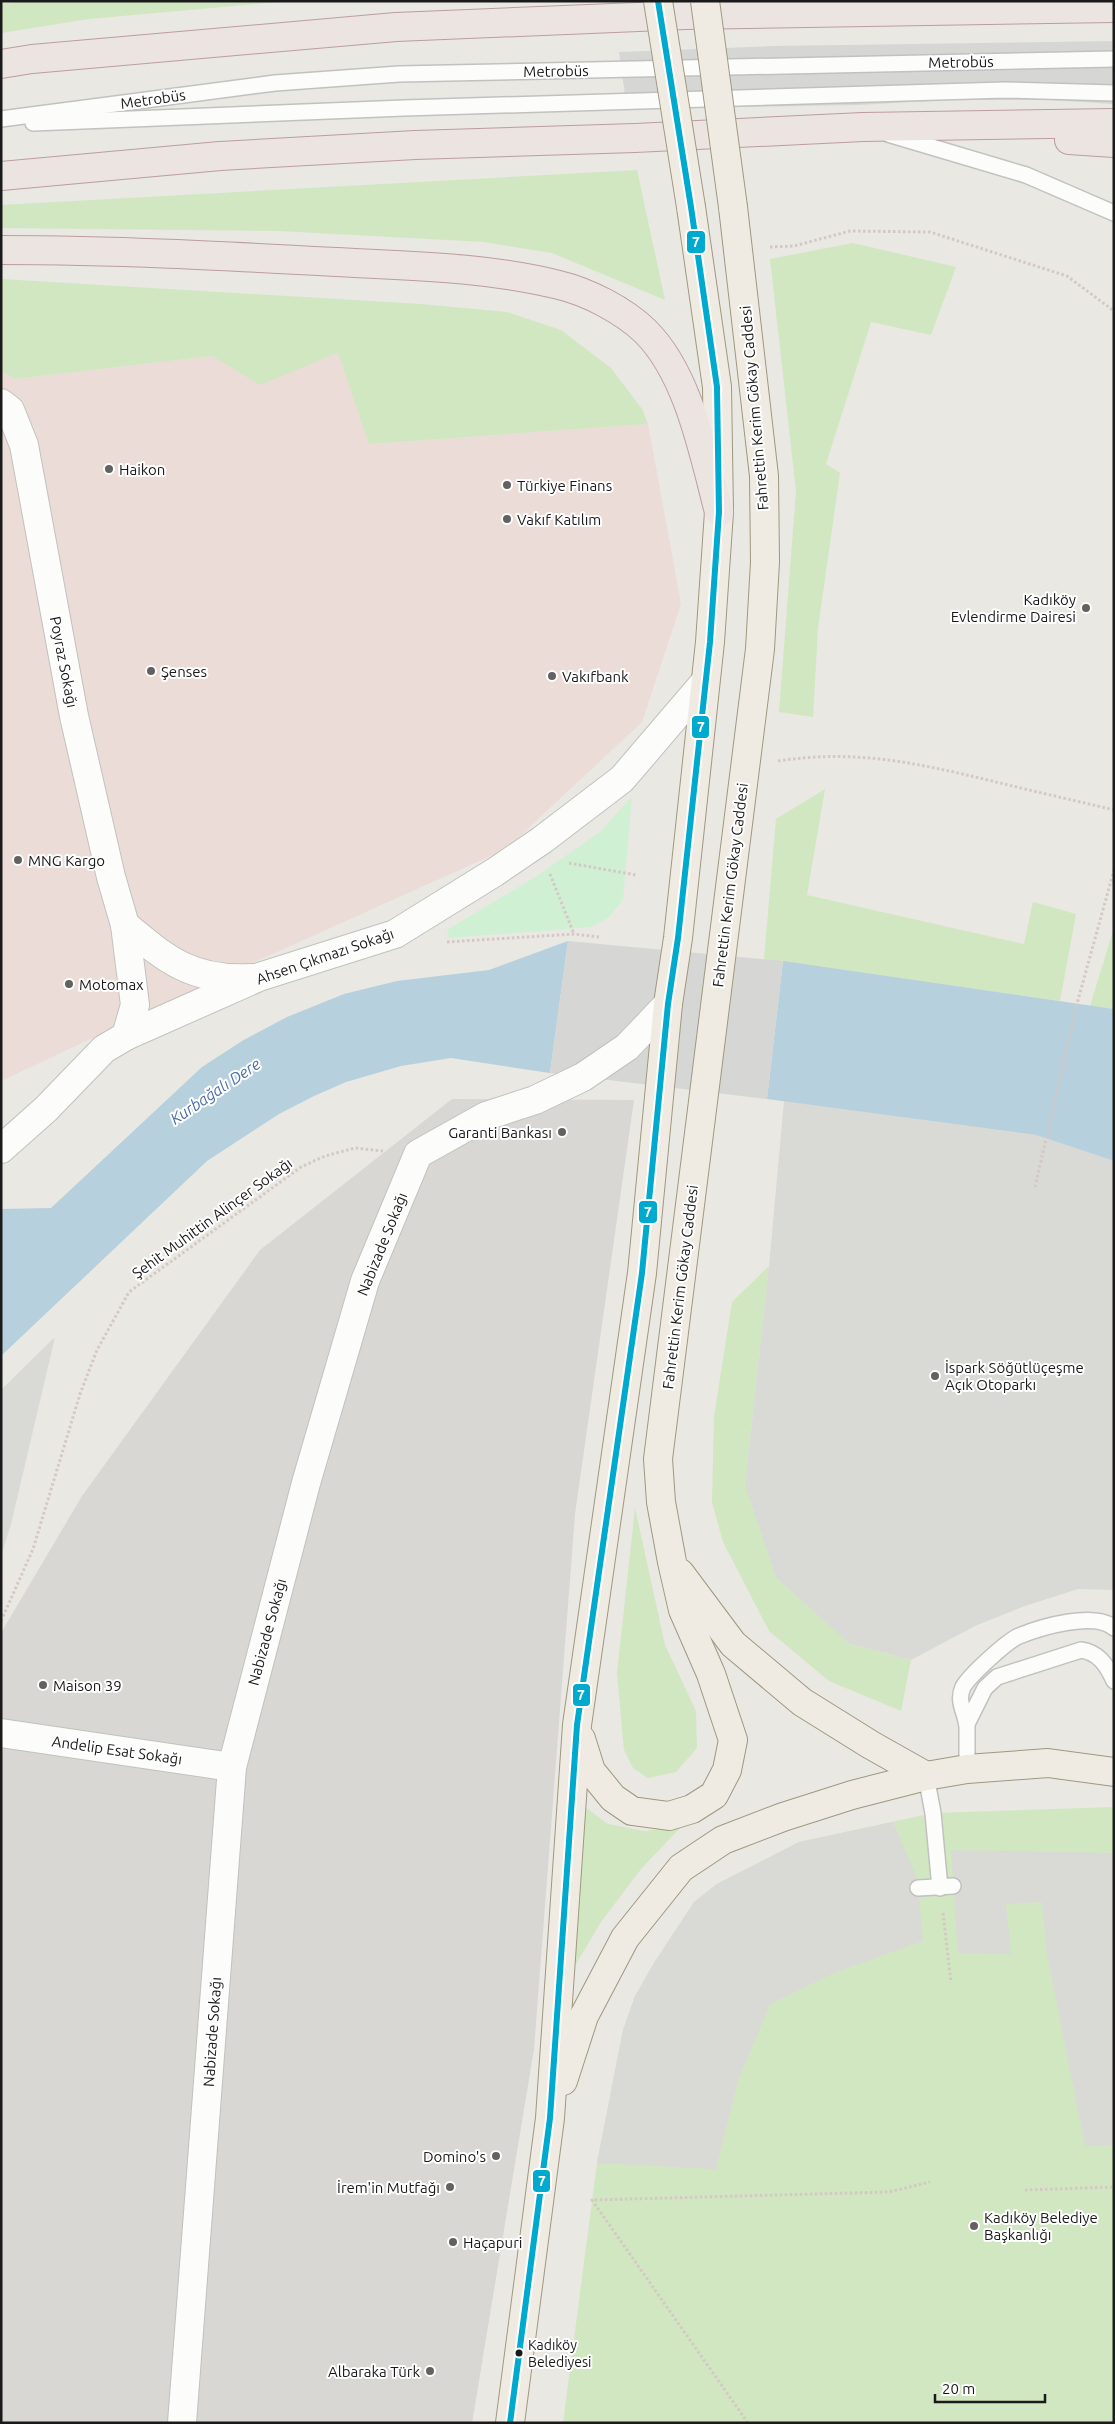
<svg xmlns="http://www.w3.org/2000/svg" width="1115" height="2424" font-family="Ubuntu,sans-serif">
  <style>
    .residential { fill: #d8d7d4 }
    .commercial { fill: #ebdcd7 }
    .grass { fill: #d1e7c1 }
    .park { fill: #d0f0d4 }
    .parking { fill: #d9d9d6 }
    .water { fill: #b6d0dd }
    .pier { fill: #d6d6d4 }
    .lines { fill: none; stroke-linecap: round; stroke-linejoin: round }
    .service-casing { stroke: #c1c1bf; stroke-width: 18 }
    .minor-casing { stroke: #c1c1bf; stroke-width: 30 }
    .primary-casing { stroke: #9e9881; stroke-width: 30 }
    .trunk-casing { stroke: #bd9ca1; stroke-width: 30 }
    .path { stroke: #d5c8c4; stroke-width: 3; stroke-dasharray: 2.5 2.5; stroke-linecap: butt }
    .service { stroke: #fcfcfb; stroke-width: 15 }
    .minor { stroke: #fcfcfb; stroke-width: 28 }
    .primary { stroke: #efebe2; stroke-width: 28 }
    .trunk { stroke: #ece4e0; stroke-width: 28 }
    .primary-bridge-casing { stroke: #9e9881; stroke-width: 30; stroke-linecap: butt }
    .primary-bridge { stroke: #efebe2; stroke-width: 28 }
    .bus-1-casing { stroke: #fff; stroke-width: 10 }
    .bus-1 { stroke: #00a9ce; stroke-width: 6 }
    .poi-dot { fill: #626260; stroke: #fff; stroke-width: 2 }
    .bus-dot { fill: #1a1a1a; stroke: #fff; stroke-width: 2 }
    .labels { text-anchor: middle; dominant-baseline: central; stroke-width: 4; stroke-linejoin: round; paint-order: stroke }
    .bus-label { font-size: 14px; fill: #1a1a1a; stroke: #fff; text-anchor: start }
    .street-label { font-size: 15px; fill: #1a1a1a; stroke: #fff }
    .poi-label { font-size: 15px; fill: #1a1a1a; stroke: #fff; text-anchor: start }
    .water-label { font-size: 16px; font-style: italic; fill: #4a6ea7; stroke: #fff }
    .line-badge { stroke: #fff; stroke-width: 2 }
    .badge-label { font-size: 14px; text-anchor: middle; font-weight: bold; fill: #fff }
  </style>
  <rect width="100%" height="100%" fill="#e9e8e3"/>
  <polygon class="residential" points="452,1099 634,1100 575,1514 534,2049 472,2423 1,2423 1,1633 82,1496 260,1250"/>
  <polygon class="commercial" points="338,353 370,444 648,424 681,604 642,722 506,849 248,965 1,1081 1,371 15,379 212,356 260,384"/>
  <g class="grass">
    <polygon points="24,1 289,1 89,19 1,33 1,4"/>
    <polygon points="637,170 665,300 552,253 484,242 280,231 1,228 1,205"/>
    <polygon points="853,243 956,267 931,335 871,322 826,464 840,473 818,628 813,717 779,712 796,491 770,259"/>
    <polygon points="1,279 421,304 507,312 561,330 611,368 642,409 648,424 369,444 338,353 260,385 212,356 15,379 1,371"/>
    <polygon points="825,789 807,895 1024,944 1033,902 1076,914 1060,1001 764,959 776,819"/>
    <polygon points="1114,928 1114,1009 1090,1006"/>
    <polygon points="769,1266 745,1485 850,1644 911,1660 901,1711 829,1681 769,1631 723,1542 712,1502 714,1416 732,1302"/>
    <polygon points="635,1508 665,1645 696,1711 697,1748 676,1772 648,1778 633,1768 624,1750 617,1673"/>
    <polygon points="585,1807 608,1824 644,1831 681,1827 641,1869 601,1922 575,1966"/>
    <polygon points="1114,1807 1114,2423 563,2423 597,2163 623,2030 635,1996 654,1963 694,1902 717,1884 799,1842 933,1813"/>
  </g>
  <polygon class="park" points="632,796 623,900 608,918 591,927 449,938 447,930 537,876 601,831"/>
  <g class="parking">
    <polygon points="784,1101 1036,1135 1114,1161 1114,1590 1078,1589 1025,1606 975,1626 911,1660 850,1644 776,1577 745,1485 769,1266"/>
    <polygon points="55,1337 11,1524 1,1556 1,1390"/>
    <polygon points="893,1822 917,1878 923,1941 836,1972 770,2004 738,2081 716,2169 597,2163 623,2030 635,1996 654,1963 694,1902 717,1884 799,1842"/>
    <polygon points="951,1850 1114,1853 1114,2145 1085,2146 1047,1954 1042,1902 1006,1904 1011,1954 958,1953"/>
  </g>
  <g class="water">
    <polygon points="568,941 550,1073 451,1058 401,1066 346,1082 314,1096 279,1114 207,1161 1,1356 1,1209 51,1208 202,1067 242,1041 287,1017 344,994 397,981 489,970"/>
    <polygon points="783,961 1114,1009 1114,1161 1036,1135 767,1099"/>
  </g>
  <g class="pier">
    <polygon points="1114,41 1114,104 1051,100 950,100 857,105 627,109 619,52 774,46"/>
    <polygon points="568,941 783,961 767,1099 550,1073"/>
  </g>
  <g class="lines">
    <g class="service-casing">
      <g id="service">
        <polyline points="1,119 275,83 399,74 1114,59"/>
        <polyline points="33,123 404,108 1005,90 1114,93"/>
        <polyline points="888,134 1026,175 1114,213"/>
        <path d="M967,1724L985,1688L997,1677L1081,1650C1098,1652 1107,1665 1114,1681"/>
        <path d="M967,1769C967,1755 967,1741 967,1727C966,1713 956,1702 963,1687C970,1675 1007,1641 1019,1636C1041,1627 1095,1611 1114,1628"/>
        <polyline points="926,1776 933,1813 940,1888"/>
        <polyline points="918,1888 953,1886"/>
      </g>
    </g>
    <g class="minor-casing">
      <g id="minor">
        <polyline points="1,403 10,410 24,445 74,716 111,877 125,925 135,1005 126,1036"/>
        <path d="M125,925C167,960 192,981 250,978"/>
        <polyline points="1,1149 46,1109 104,1049 126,1036 259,977 395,934 495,872 542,840 622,779 704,683"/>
        <polyline points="1,1733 232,1767"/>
        <polyline points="182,2423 232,1767 306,1483 365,1281 418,1154 486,1116 535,1100 583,1077 627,1047 668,1004"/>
      </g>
    </g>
    <g class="primary-casing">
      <g id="primary">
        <polyline points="680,1573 733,1644 802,1702 871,1745 926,1776"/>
        <polyline points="581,1739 591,1771 613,1798 632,1811 669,1816 692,1809 714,1795 727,1770 733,1740 711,1674 683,1610 672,1562 661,1502 658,1459 760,649 765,562 764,476 733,207"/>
        <polyline points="563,2081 584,2016 625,1938 681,1868 723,1840 783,1817 852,1795 926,1776 967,1769 1048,1763 1114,1772"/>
        <polyline points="510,2423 550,2118 577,1725 642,1273 668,1004 678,938 710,642 719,512 717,387 691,207"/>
      </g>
    </g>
    <g class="trunk-casing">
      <g id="trunk">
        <polyline points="1,64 32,59 396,27 686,15 1114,8"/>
        <polyline points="1069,140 1114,143"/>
        <polyline points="1,176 220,156 415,145 635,138 863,127 1114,123"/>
        <path d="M1,250C113,250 225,256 336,262C410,266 487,267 559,285C588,292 623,310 645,331C689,374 704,456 719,512"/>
      </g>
    </g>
    <g class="path">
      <polyline points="770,247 794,246 850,231 930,232 1067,276 1114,311"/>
      <path d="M778,761C856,749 917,763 992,781C1032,791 1073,800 1114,810"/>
      <polyline points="569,863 636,875"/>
      <polyline points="550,874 574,934"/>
      <polyline points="447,942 574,934 599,937"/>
      <polyline points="1035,1187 1078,1000 1114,870"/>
      <polyline points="1,1621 33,1549 80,1394 97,1350 129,1292 301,1167 325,1156 355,1148 383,1151"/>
      <polyline points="943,1913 951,1983"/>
      <polyline points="1025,2190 1114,2187"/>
      <polyline points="748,2423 592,2200 889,2192 930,2182"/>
    </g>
    <use href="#service" class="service"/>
    <use href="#minor" class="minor"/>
    <use href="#primary" class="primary"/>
    <use href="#trunk" class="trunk"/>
    <g class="primary-bridge-casing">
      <g id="primary-bridge">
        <polyline points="658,1 691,207"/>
        <polyline points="705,1 733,207"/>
      </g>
    </g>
    <use href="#primary-bridge" class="primary-bridge"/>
    <g class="bus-1-casing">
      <polyline id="bus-1" points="510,2423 550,2118 577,1725 642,1273 668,1004 678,938 710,642 719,512 717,387 691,207 658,1"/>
    </g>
    <use href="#bus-1" class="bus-1"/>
  </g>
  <g class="poi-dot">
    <circle cx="109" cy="469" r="5"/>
    <circle cx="507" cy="485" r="5"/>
    <circle cx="507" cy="519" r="5"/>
    <circle cx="1086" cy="608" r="5"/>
    <circle cx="151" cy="671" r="5"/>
    <circle cx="552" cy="676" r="5"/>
    <circle cx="18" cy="860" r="5"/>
    <circle cx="69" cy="984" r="5"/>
    <circle cx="562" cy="1132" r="5"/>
    <circle cx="935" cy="1376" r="5"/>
    <circle cx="43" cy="1685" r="5"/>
    <circle cx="496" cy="2156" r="5"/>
    <circle cx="450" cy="2187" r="5"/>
    <circle cx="974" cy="2226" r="5"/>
    <circle cx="453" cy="2242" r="5"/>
    <circle cx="430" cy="2371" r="5"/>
  </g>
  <circle class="bus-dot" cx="519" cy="2353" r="4.5"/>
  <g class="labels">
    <g class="bus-label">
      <text x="528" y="2345">Kadıköy<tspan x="528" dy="17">Belediyesi</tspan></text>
    </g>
    <g class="street-label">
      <text transform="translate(961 62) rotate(-1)">Metrobüs</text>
      <text transform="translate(556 71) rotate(-1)">Metrobüs</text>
      <text transform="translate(153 99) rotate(-8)">Metrobüs</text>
      <text transform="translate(754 408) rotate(-95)">Fahrettin Kerim Gökay Caddesi</text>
      <text transform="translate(64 662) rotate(79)">Poyraz Sokağı</text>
      <text transform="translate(730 885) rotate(-83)">Fahrettin Kerim Gökay Caddesi</text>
      <text transform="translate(325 956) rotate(-19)">Ahsen Çıkmazı Sokağı</text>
      <text transform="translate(212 1218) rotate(-36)">Şehit Muhittin Alinçer Sokağı</text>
      <text transform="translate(382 1244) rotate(-68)">Nabizade Sokağı</text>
      <text transform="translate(680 1287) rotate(-83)">Fahrettin Kerim Gökay Caddesi</text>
      <text transform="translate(267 1632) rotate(-75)">Nabizade Sokağı</text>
      <text transform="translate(117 1750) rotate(8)">Andelip Esat Sokağı</text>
      <text transform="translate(212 2032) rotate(-86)">Nabizade Sokağı</text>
    </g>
    <g class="poi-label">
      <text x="119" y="469">Haikon</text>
      <text x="517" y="485">Türkiye Finans</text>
      <text x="517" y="519">Vakıf Katılım</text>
      <text x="1076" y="599" text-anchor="end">Kadıköy<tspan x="1076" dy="17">Evlendirme Dairesi</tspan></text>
      <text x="161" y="671">Şenses</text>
      <text x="562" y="676">Vakıfbank</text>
      <text x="28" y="860">MNG Kargo</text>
      <text x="79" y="984">Motomax</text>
      <text x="552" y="1132" text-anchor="end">Garanti Bankası</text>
      <text x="945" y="1367">İspark Söğütlüçeşme<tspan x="945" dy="17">Açık Otoparkı</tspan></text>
      <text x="53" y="1685">Maison 39</text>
      <text x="486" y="2156" text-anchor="end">Domino's</text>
      <text x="440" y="2187" text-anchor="end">İrem'in Mutfağı</text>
      <text x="984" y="2217">Kadıköy Belediye<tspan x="984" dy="17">Başkanlığı</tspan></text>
      <text x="463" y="2242">Haçapuri</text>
      <text x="420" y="2371" text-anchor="end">Albaraka Türk</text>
    </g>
    <g class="water-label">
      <text transform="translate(215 1091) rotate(-34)">Kurbağalı Dere</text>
    </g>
  </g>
  <g class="line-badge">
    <rect x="686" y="230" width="20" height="24" rx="5" fill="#00a9ce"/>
    <rect x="691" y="715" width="19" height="24" rx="5" fill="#00a9ce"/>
    <rect x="638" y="1200" width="20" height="24" rx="5" fill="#00a9ce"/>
    <rect x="572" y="1683" width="19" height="24" rx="5" fill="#00a9ce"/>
    <rect x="532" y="2169" width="19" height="24" rx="5" fill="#00a9ce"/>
  </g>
  <g class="badge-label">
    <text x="696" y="247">7</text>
    <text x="701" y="732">7</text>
    <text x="648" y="1217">7</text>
    <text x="581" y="1700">7</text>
    <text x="542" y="2186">7</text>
  </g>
  <rect width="1115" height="2424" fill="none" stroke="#1a1a1a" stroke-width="5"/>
  <path d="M935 2394v8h110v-8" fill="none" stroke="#1a1a1a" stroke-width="2.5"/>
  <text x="942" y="2394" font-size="15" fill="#1a1a1a" stroke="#ffffff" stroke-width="4" paint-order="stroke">20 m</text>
</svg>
